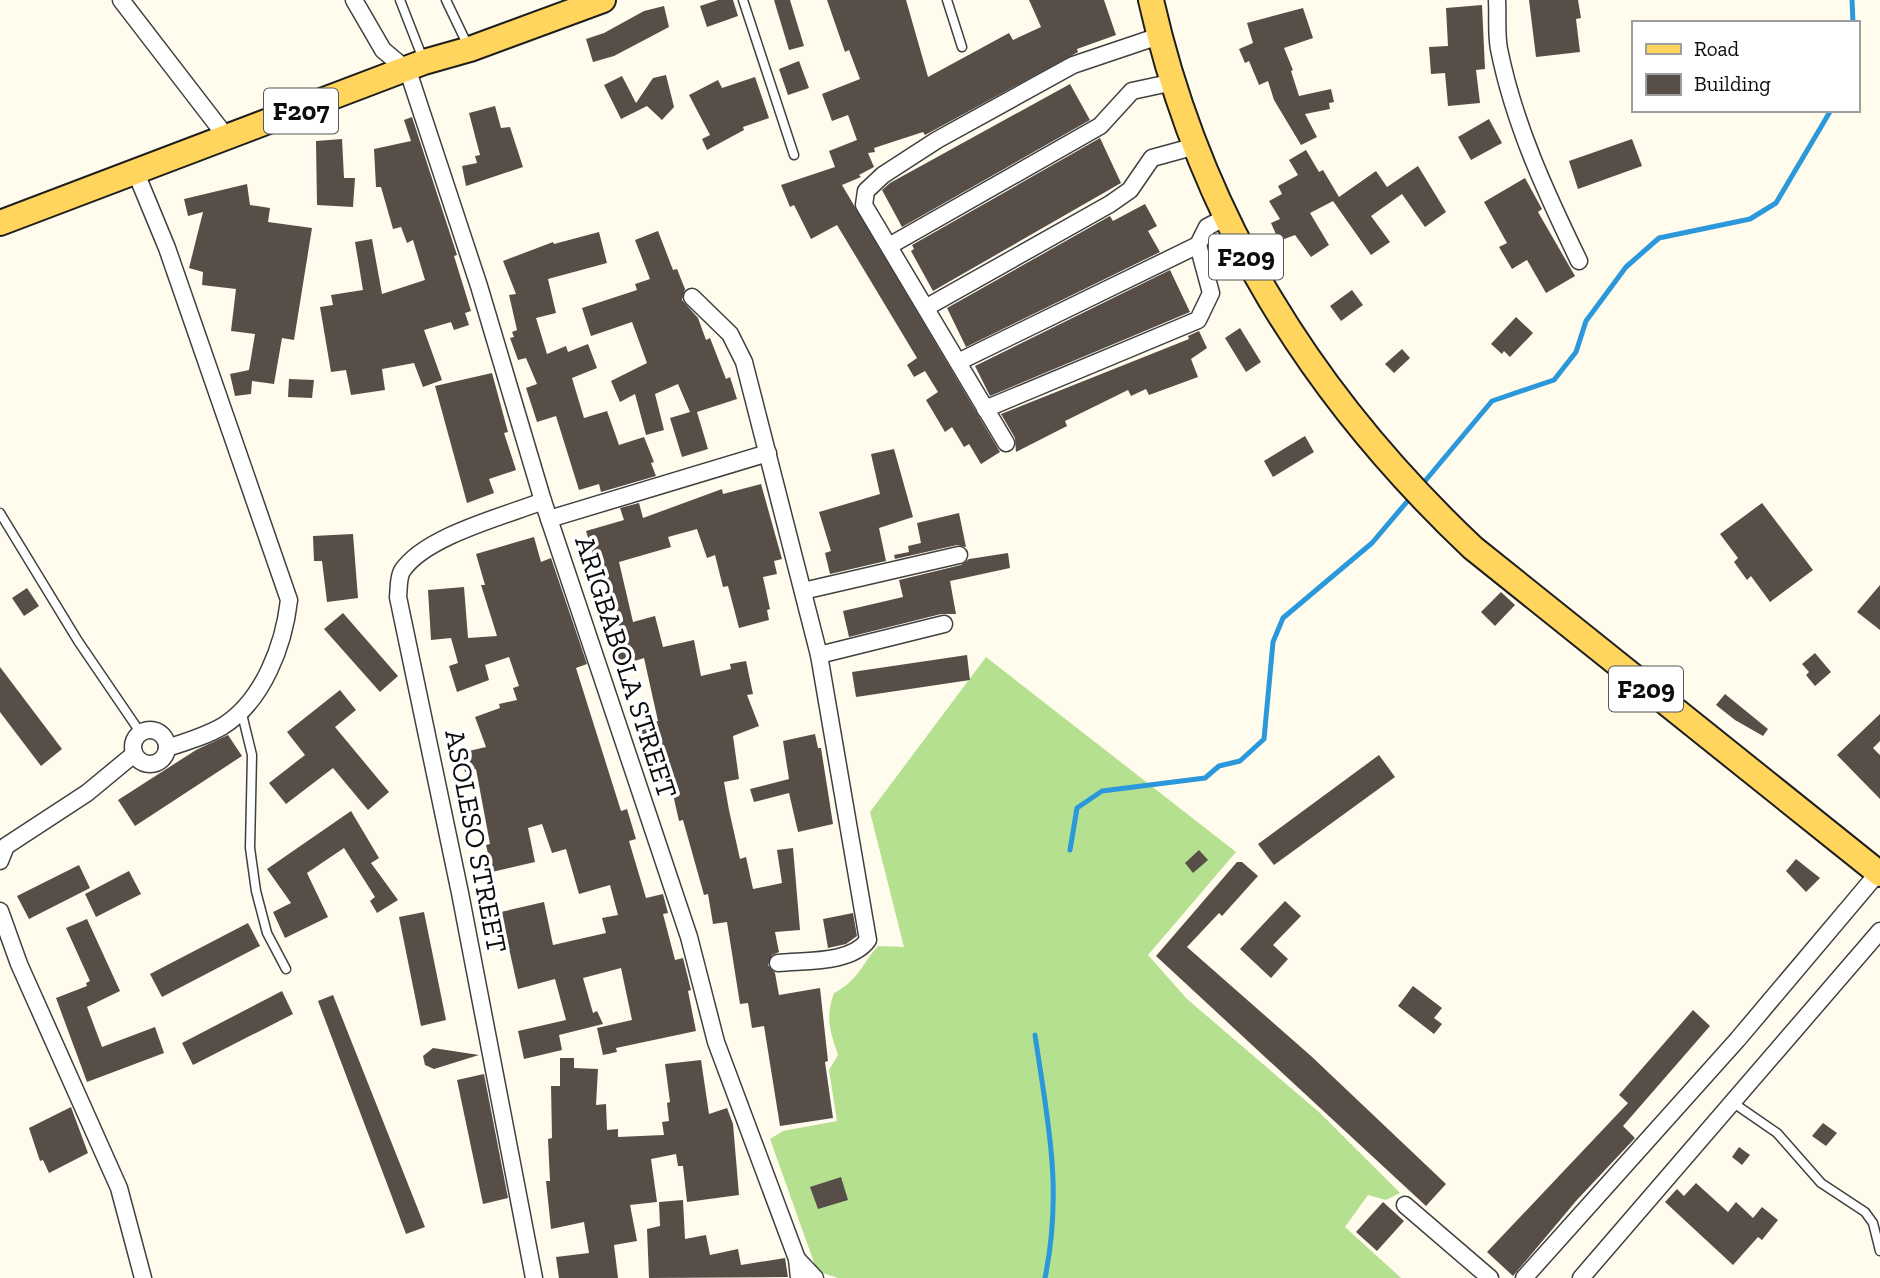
<svg xmlns="http://www.w3.org/2000/svg" width="1880" height="1278" font-family="'Zilla Slab',serif">
  <style>
    .forest { fill: #b5e090 }
    .lines { fill: none; stroke-linecap: round; stroke-linejoin: round }
    .stream { stroke: #2b98db; stroke-width: 5 }
    .building { fill: #574e48 }
    .service-casing { stroke: #404040; stroke-width: 11 }
    .minor-casing { stroke: #404040; stroke-width: 19 }
    .primary-casing { stroke: #1e1e1e; stroke-width: 28 }
    .service { stroke: #fff; stroke-width: 8 }
    .minor { stroke: #fff; stroke-width: 16 }
    .primary { stroke: #ffd55d; stroke-width: 24 }
    .labels { text-anchor: middle; dominant-baseline: central; stroke-width: 7; stroke-linejoin: round; paint-order: stroke }
    .shield { fill: #fff; stroke: #565656; stroke-width: 2 }
    .shield-label { font-size: 26px; font-weight: bold; fill: #0d0d0d }
    .street-label { font-size: 28px; fill: #0d0d0d; stroke: #fff }
  </style>
  <rect width="100%" height="100%" fill="#fffbed"/>
  <path class="forest" d="M986,657L1236,852L1148,955L1187,999L1320,1113L1400,1193L1386,1200L1368,1195L1345,1227L1401,1278H838L817,1271L770,1139L783,1131L837,1121L829,1070L838,1055C830,1031 825,1017 834,993C858,981 861,965 878,946L904,947L870,812Z"/>
  <g class="lines">
    <g class="stream">
      <polyline points="1852,0 1853,23"/>
      <polyline points="1420,487 1492,401 1554,380 1576,352 1586,321 1626,267 1659,238 1750,219 1776,203 1831,110"/>
      <polyline points="1070,850 1077,808 1102,791 1205,778 1219,766 1240,761 1264,739 1273,642 1283,618 1372,543 1411,497"/>
      <path d="M1035,1035C1048,1123 1063,1189 1045,1278"/>
    </g>
  </g>
  <g class="building">
    <polygon points="718,0 733,0 738,16 707,27 700,6"/>
    <polygon points="774,0 790,0 804,46 789,50"/>
    <polygon points="827,0 906,0 928,77 1009,33 1013,40 1041,27 1029,0 1104,0 1116,35 1077,49 1078,52 925,135 923,132 874,148 875,152 868,153 874,167 859,175 861,177 842,185 1000,452 981,464 969,444 964,447 952,427 945,432 926,400 938,392 925,371 914,377 907,365 917,358 837,225 811,239 794,205 790,207 781,185 835,167 829,151 857,140 848,115 832,121 822,94 860,79 849,50 845,52"/>
    <polygon points="1529,0 1578,0 1581,18 1576,19 1580,52 1536,57"/>
    <polygon points="1482,5 1485,69 1476,70 1480,103 1448,106 1445,73 1431,74 1429,47 1448,46 1446,8"/>
    <polygon points="664,6 669,27 614,56 593,62 586,39 604,33 644,11"/>
    <polygon points="1303,8 1313,38 1284,48 1293,70 1291,71 1299,96 1331,89 1334,102 1329,103 1330,109 1305,114 1317,137 1301,145 1274,100 1268,81 1259,85 1249,61 1245,63 1239,49 1253,43 1247,23"/>
    <polygon points="799,61 809,88 788,95 779,69"/>
    <polygon points="666,75 674,107 662,120 647,106 621,119 604,85 622,76 636,103 653,78"/>
    <polygon points="755,77 769,118 743,127 744,130 707,150 702,139 710,135 689,95 718,80 722,88"/>
    <polygon points="1070,84 1090,120 902,227 882,190 890,183"/>
    <polygon points="495,106 501,128 510,127 523,167 466,186 462,166 477,163 475,156 480,155 469,113"/>
    <polygon points="412,117 457,255 454,256 471,311 465,313 469,325 454,330 451,322 424,330 442,380 423,387 414,363 382,369 385,390 351,395 346,370 331,372 320,307 333,305 331,295 363,290 355,242 372,239 382,294 425,280 413,240 407,243 401,227 393,229 381,187 376,187 374,149 411,141 404,120"/>
    <polygon points="1489,119 1502,143 1471,160 1458,137"/>
    <polygon points="1100,138 1121,183 933,291 911,251 914,249 912,245"/>
    <polygon points="342,139 344,178 355,178 353,207 317,205 316,141"/>
    <polygon points="1632,139 1642,166 1578,189 1569,161"/>
    <polygon points="1306,150 1319,172 1323,170 1339,197 1376,171 1387,187 1418,166 1446,212 1425,227 1402,194 1371,216 1390,242 1371,255 1333,201 1337,199 1310,213 1329,245 1311,257 1295,235 1279,241 1271,223 1280,219 1269,201 1282,194 1278,186 1298,175 1289,160"/>
    <polygon points="1525,178 1542,209 1538,212 1575,276 1546,293 1527,260 1512,269 1499,247 1507,243 1484,202"/>
    <polygon points="247,184 250,205 270,208 268,222 312,228 294,340 282,338 274,384 252,381 251,394 235,396 230,374 249,370 255,334 231,331 236,289 202,285 203,272 189,268 203,212 188,216 184,199"/>
    <polygon points="1145,204 1157,226 1148,231 1160,252 966,347 947,308 1110,216 1113,221"/>
    <polygon points="658,231 673,270 677,269 685,289 682,300 698,318 706,340 710,338 726,379 730,377 737,399 697,412 708,449 682,457 670,418 690,412 678,384 655,394 664,430 646,435 635,394 620,402 611,381 647,363 632,322 591,336 582,308 637,290 635,284 650,279 635,240"/>
    <polygon points="599,232 607,263 548,279 556,313 536,318 547,354 566,346 568,352 588,344 597,368 572,378 584,418 607,411 619,445 644,437 654,462 651,463 656,476 601,492 599,484 579,490 556,416 537,422 526,388 537,384 526,358 518,360 510,338 514,337 512,332 517,330 509,295 516,294 503,261 553,242 554,244"/>
    <polygon points="1170,270 1190,312 990,396 975,366"/>
    <polygon points="1352,290 1363,305 1341,321 1330,306"/>
    <polygon points="1516,317 1533,333 1510,357 1504,351 1502,354 1491,344"/>
    <polygon points="1240,328 1261,362 1246,372 1225,338"/>
    <polygon points="1199,331 1207,348 1191,359 1198,377 1149,395 1146,389 1131,396 1128,390 1065,421 1067,426 1016,452 1015,438 1001,414 1189,339 1188,336"/>
    <polygon points="1402,349 1410,358 1394,373 1385,364"/>
    <polygon points="492,373 508,432 504,433 516,470 489,479 494,493 467,503 435,386"/>
    <polygon points="289,379 314,380 312,398 288,397"/>
    <polygon points="1305,436 1314,452 1273,477 1264,461"/>
    <polygon points="894,449 913,517 879,528 886,561 830,574 825,553 831,551 819,512 880,494 871,454"/>
    <polygon points="761,484 782,559 774,561 777,574 763,577 770,609 767,610 769,620 739,628 728,586 723,587 715,555 707,558 697,529 668,537 671,547 619,562 633,622 655,616 663,647 694,640 701,676 731,669 730,664 746,661 753,694 747,695 759,726 733,736 739,779 724,782 729,810 740,859 746,857 753,889 782,883 777,850 793,848 800,930 775,932 779,952 772,955 768,965 775,973 779,995 820,988 828,1061 825,1062 833,1118 780,1126 764,1026 752,1028 748,1003 740,1004 727,922 713,924 708,894 704,895 683,820 679,821 672,790 670,790 659,736 638,741 634,727 658,721 644,658 616,667 612,654 626,650 600,556 594,557 586,531 624,520 620,508 639,503 643,518 722,489 723,494"/>
    <polygon points="1762,503 1813,570 1770,602 1751,576 1747,580 1734,562 1738,558 1720,534"/>
    <polygon points="959,513 966,547 957,545 895,559 894,555 909,552 908,546 921,543 917,523"/>
    <polygon points="353,534 358,598 327,602 322,561 314,561 313,536"/>
    <polygon points="534,537 541,562 551,558 587,664 576,668 621,811 627,809 636,839 629,841 646,898 663,894 668,913 663,914 675,960 683,958 691,990 688,991 696,1031 616,1048 617,1052 603,1055 597,1028 632,1020 621,968 583,978 593,1013 597,1011 603,1024 559,1035 562,1050 524,1059 518,1031 566,1020 555,979 518,989 501,912 544,902 553,945 606,933 602,918 618,915 610,885 579,894 566,849 552,853 542,824 528,828 535,862 492,872 486,845 490,844 476,769 465,772 460,753 486,747 475,717 500,708 499,704 517,700 513,688 519,686 509,657 485,665 489,680 457,692 449,666 458,663 451,638 431,640 428,590 464,587 468,638 497,636 481,585 485,585 476,554"/>
    <polygon points="1008,553 1010,568 950,581 956,614 941,614 849,637 843,611 903,597 899,580 961,565 969,559"/>
    <polygon points="1880,585 1880,630 1857,612"/>
    <polygon points="27,588 39,606 24,616 12,598"/>
    <polygon points="1501,592 1515,605 1495,626 1481,612"/>
    <polygon points="343,613 398,676 380,692 324,629"/>
    <polygon points="1815,653 1831,672 1815,686 1806,675 1809,672 1802,664"/>
    <polygon points="967,655 970,680 856,697 852,672"/>
    <polygon points="0,667 62,749 41,766 0,712"/>
    <polygon points="340,690 356,710 335,727 389,792 368,810 333,768 286,804 269,783 305,755 287,732"/>
    <polygon points="1725,694 1768,729 1763,736 1735,720 1716,705"/>
    <polygon points="1880,714 1880,741 1873,748 1880,755 1880,799 1837,755"/>
    <polygon points="815,734 818,748 821,748 833,824 798,832 789,793 754,802 750,789 789,779 783,741"/>
    <polygon points="228,735 242,756 135,826 118,800 196,750"/>
    <polygon points="1379,755 1395,777 1274,865 1258,844"/>
    <polygon points="351,811 379,858 371,863 398,900 377,913 370,901 375,897 344,848 307,873 328,917 285,938 273,912 291,903 267,869"/>
    <polygon points="1199,850 1208,860 1193,873 1185,863"/>
    <polygon points="1796,859 1820,878 1806,892 1786,871"/>
    <polygon points="1237,862 1242,862 1258,876 1222,916 1219,913 1187,947 1311,1056 1446,1184 1426,1206 1156,956"/>
    <polygon points="79,865 90,888 29,919 17,896"/>
    <polygon points="129,871 141,894 96,917 85,894"/>
    <polygon points="1285,901 1301,916 1273,945 1288,959 1271,978 1240,949"/>
    <polygon points="424,912 446,1020 421,1026 399,917"/>
    <polygon points="853,913 857,936 846,944 828,948 823,919"/>
    <polygon points="87,919 120,991 87,1007 102,1047 155,1027 164,1053 87,1082 56,998 87,986 86,983 90,981 66,928"/>
    <polygon points="248,923 260,946 162,997 150,974"/>
    <polygon points="1413,986 1442,1008 1434,1018 1442,1024 1434,1034 1398,1006"/>
    <polygon points="282,991 293,1014 193,1065 182,1043"/>
    <polygon points="333,995 425,1227 406,1234 318,1001"/>
    <polygon points="1693,1010 1710,1026 1623,1126 1635,1138 1576,1201 1513,1276 1487,1252 1628,1103 1619,1095"/>
    <polygon points="433,1048 479,1055 434,1069 425,1065 423,1056"/>
    <polygon points="560,1058 574,1058 574,1068 598,1069 596,1105 606,1104 607,1130 618,1129 618,1137 664,1135 662,1122 669,1121 667,1103 670,1102 665,1064 701,1060 709,1114 727,1108 733,1124 739,1195 687,1202 683,1166 678,1166 676,1154 651,1159 657,1202 630,1205 637,1241 614,1245 618,1278 559,1278 556,1257 589,1253 584,1222 551,1229 546,1181 550,1181 548,1139 552,1138 551,1086 560,1086"/>
    <polygon points="484,1074 508,1198 483,1204 457,1080"/>
    <polygon points="71,1107 88,1153 49,1173 43,1160 40,1161 29,1128"/>
    <polygon points="1823,1123 1837,1133 1826,1146 1812,1136"/>
    <polygon points="1739,1147 1750,1155 1742,1165 1732,1157"/>
    <polygon points="841,1177 848,1200 818,1209 810,1187"/>
    <polygon points="1696,1183 1728,1212 1736,1202 1753,1218 1762,1207 1778,1220 1762,1240 1758,1237 1733,1265 1665,1202 1677,1189 1684,1196"/>
    <polygon points="683,1200 685,1239 706,1235 710,1255 738,1249 741,1265 785,1258 788,1277 649,1278 647,1229 660,1226 659,1202"/>
    <polygon points="1383,1202 1404,1221 1377,1251 1356,1232"/>
  </g>
  <g class="lines">
    <g class="service-casing">
      <g id="service">
        <polyline points="400,0 423,59"/>
        <polyline points="446,0 469,48"/>
        <polyline points="743,0 794,155"/>
        <polyline points="947,0 962,47"/>
        <polyline points="0,513 78,641 140,732"/>
        <polyline points="241,710 252,755 250,848 256,891 267,933 286,969"/>
        <polyline points="1732,1102 1777,1133 1821,1183 1865,1212 1873,1223 1880,1251"/>
      </g>
    </g>
    <g class="minor-casing">
      <g id="minor">
        <polyline points="121,0 228,139"/>
        <polyline points="354,0 383,50 408,71 479,286 543,501 689,937 716,1042 797,1259 799,1278"/>
        <path d="M1497,0C1498,16 1496,33 1499,49C1514,124 1546,193 1579,261"/>
        <path d="M136,173L167,248L289,600C284,645 263,701 223,726C206,736 186,742 167,748"/>
        <polyline points="889,246 1100,126 1132,91 1174,82"/>
        <path d="M692,297L730,334L744,362L819,655L868,940C851,964 804,960 778,963"/>
        <polyline points="927,307 1110,204 1130,190 1152,158 1196,146"/>
        <polyline points="958,362 1198,245"/>
        <polyline points="985,409 1198,320 1211,293 1198,245 1207,227 1226,217"/>
        <polyline points="1006,443 864,205 866,191 883,175 937,140 1073,65 1159,36"/>
        <polyline points="549,519 768,453"/>
        <polyline points="803,591 959,555"/>
        <polyline points="819,655 944,624"/>
        <circle cx="150" cy="747" r="17"/>
        <polyline points="0,861 6,846 87,793 133,755"/>
        <polyline points="0,911 19,964 119,1188 143,1278"/>
        <polyline points="1405,1205 1490,1278"/>
        <polyline points="797,1259 815,1278"/>
        <path d="M534,1278L460,893L398,597C399,589 398,578 402,571C425,536 505,516 543,501"/>
        <polyline points="1524,1278 1738,1039 1878,873"/>
        <polyline points="1581,1278 1880,931"/>
      </g>
    </g>
    <g class="primary-casing">
      <g id="primary">
        <path d="M1151,0C1200,218 1312,396 1473,548L1880,874"/>
        <polyline points="0,223 424,62 470,49 603,0"/>
      </g>
    </g>
    <use href="#service" class="service"/>
    <use href="#minor" class="minor"/>
    <use href="#primary" class="primary"/>
  </g>
  <g class="labels">
    <g class="shield">
      <rect x="264" y="88.5" width="74" height="45" rx="5"/>
      <rect x="1209" y="234.5" width="74" height="45" rx="5"/>
      <rect x="1609" y="666.5" width="74" height="45" rx="5"/>
    </g>
    <g class="shield-label">
      <text x="301" y="111">F207</text>
      <text x="1246" y="257">F209</text>
      <text x="1646" y="689">F209</text>
    </g>
    <g class="street-label">
      <text transform="translate(626 667) rotate(72)">ARIGBABOLA STREET</text>
      <text transform="translate(476 841) rotate(79)">ASOLESO STREET</text>
    </g>
  </g>
  <rect x="1632" y="21" width="228" height="91" fill="#ffffff" stroke="#9e9e9e" stroke-width="2"/>
  <rect x="1646" y="44" width="35" height="10" fill="#ffd55d" stroke="#9e9e9e" stroke-width="2"/>
  <text x="1694" y="56" font-size="21" fill="#0d0d0d">Road</text>
  <rect x="1646" y="74" width="35" height="21" fill="#574e48" stroke="#9e9e9e" stroke-width="2"/>
  <text x="1694" y="91" font-size="21" fill="#0d0d0d">Building</text>
</svg>
